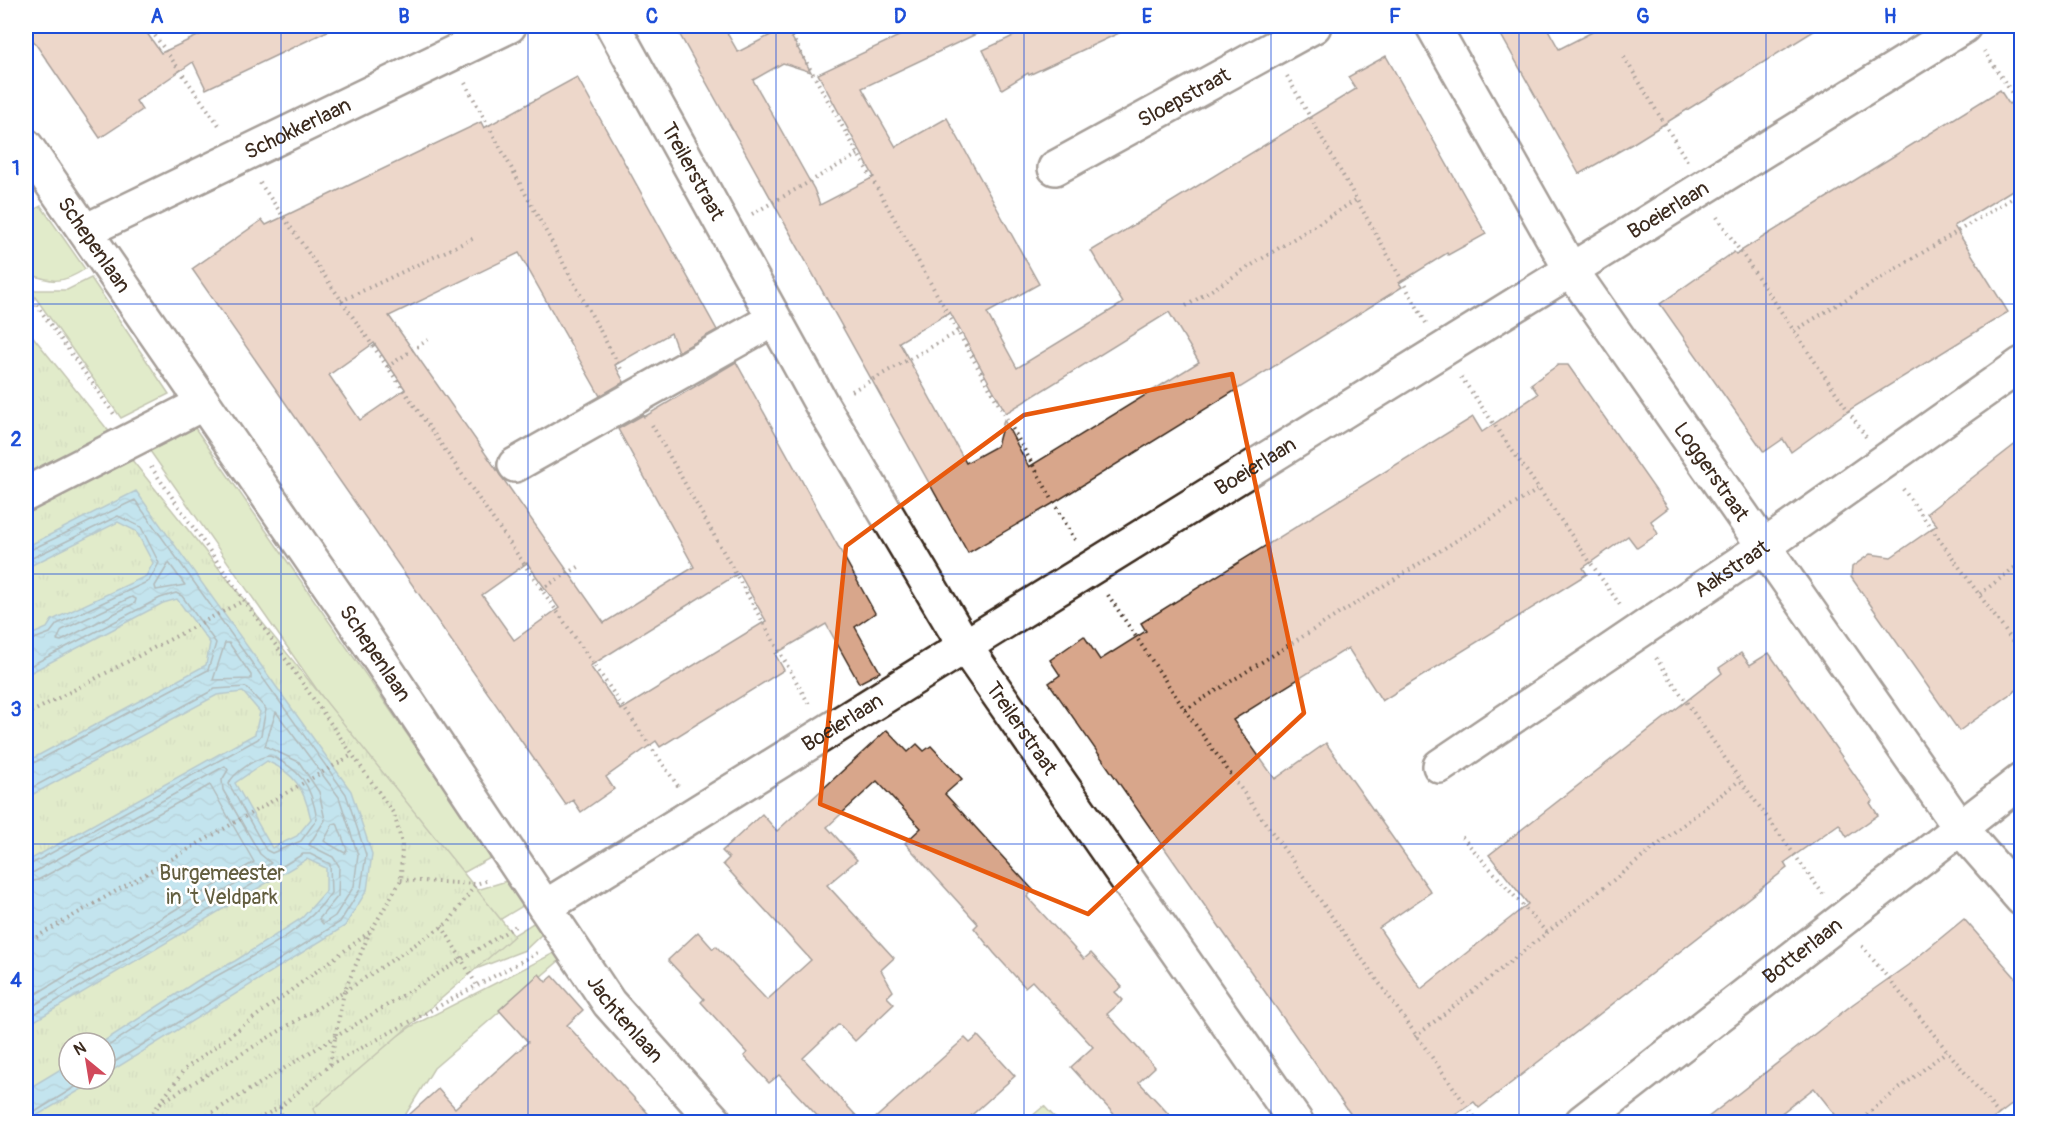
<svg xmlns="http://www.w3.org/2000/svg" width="2047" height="1148" font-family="Pangolin,sans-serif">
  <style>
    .green { fill: #bdd38a; stroke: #7c7e54; stroke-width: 1.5 }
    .forest { fill: url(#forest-firs); stroke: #7c7e54; stroke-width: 1.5 }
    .park { fill: url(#park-tufts); stroke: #7c7e54; stroke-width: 1.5; fill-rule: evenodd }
    .water { fill: url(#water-waves); stroke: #61868f; stroke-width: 1.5; fill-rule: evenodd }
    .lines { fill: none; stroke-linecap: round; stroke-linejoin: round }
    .shore { stroke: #546869; stroke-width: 1.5 }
    .building { fill: #d8a68b; stroke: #3b2a1e; stroke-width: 1.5; fill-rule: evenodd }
    .minor-casing { stroke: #3b2a1e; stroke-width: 38 }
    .path { stroke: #3b2a1e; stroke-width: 4; stroke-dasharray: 1.5 4.5; stroke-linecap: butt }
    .minor { stroke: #fff; stroke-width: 33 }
    .marked { fill: none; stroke: #e8590c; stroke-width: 4.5; stroke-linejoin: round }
    .grid { fill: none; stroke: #1d4ed8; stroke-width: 1.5; stroke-opacity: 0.55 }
    .labels { text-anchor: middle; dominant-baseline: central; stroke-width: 5; stroke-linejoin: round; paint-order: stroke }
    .street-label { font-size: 21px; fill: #3b2a1e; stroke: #fff }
    .park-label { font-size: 21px; fill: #625d3e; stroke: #fff }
    .neatline { fill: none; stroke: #1d4ed8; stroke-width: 2 }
    .grid-label { font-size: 20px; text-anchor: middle; font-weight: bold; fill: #1d4ed8 }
  </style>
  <defs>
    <pattern id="forest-firs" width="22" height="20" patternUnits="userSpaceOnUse" patternTransform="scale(1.5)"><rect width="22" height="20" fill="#bdd38a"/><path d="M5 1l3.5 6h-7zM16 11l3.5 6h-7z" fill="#a3b577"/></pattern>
    <pattern id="park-tufts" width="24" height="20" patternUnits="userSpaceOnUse" patternTransform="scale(1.5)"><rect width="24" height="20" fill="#bdd38a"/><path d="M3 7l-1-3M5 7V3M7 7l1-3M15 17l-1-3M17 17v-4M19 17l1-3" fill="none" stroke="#a3b577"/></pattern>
    <pattern id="water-waves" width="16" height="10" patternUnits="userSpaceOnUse" patternTransform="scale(1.5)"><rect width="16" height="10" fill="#7ac4da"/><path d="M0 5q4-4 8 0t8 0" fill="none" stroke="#659fb0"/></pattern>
  </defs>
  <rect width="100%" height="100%" fill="#fff"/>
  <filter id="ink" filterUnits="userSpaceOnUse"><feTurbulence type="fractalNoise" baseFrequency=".0167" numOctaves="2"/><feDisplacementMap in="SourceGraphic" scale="12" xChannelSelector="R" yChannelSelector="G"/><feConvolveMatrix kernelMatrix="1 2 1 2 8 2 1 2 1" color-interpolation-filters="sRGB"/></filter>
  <g filter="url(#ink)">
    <g class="green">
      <path d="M41,206L85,269C61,285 51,282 26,273V214Z"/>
      <polygon points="91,278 169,394 121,418 30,290 67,290"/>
      <polygon points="195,428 492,857 465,872 412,864 404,814 150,451"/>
      <polygon points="510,880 526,904 461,943 477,890"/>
      <polygon points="538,920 544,932 525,950 476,969 473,960"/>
      <polygon points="556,952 560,960 434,1068 401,1122 293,1122 290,1110 412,1026"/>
    </g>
    <polygon class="forest" points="1044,1106 1059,1122 1025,1122"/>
    <path class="park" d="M26,328L514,936L313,1109L319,1122H26ZM69,1043H105V1079H69Z"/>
    <g class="water">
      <path d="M136,491L351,791L372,854L367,890L345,926L105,1075V1043H101L200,979L235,961L302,918L326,891V868L307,859L26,1026V862L255,734L260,712L243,692L217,695L26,798V762L206,665L210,643L177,599L163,603L26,675V637L47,628L52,620L146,576L153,563L136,531L118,522L26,568V547ZM267,761C296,774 304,789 311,819L297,836L272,848L235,783Z"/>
      <polygon points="69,1064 69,1079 99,1079 26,1122 26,1090"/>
    </g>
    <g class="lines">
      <g class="shore">
        <polyline points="26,552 135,500 346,794 366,855 361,888 340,922 105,1068"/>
        <polyline points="26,561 118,516 141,527 159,563 149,581 57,624 50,633 26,642"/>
        <polygon points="169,563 185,585 156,590 155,586"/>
        <polygon points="132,597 136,599 135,603 61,641 57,640 62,630"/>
        <polygon points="225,643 229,643 251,675 251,679 213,680"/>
        <polyline points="26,668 160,598 176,593 182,596 216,643 208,670 26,767"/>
        <polygon points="276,712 339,797 358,855 354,886 335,916 323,924 319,919 338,896 339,866 333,857 309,845 325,820 319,792 299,762 265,746"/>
        <path d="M270,756C301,769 311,785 317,819L301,841L272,853L266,850L229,784C232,773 259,756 270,756Z"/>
        <polyline points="26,791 215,689 246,687 266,709 261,735 258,739 26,867"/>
        <polygon points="337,823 347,850 345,853 324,841 333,824"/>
        <polyline points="26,874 34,872 225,766 228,770 222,780 223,790 260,854 271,863 26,1010"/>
        <polyline points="26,883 38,880 210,785 254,862 26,1000"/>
        <path d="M26,1019L303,854H310L330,864L331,893C300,938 247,957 201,985C169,1005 137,1027 105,1048"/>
        <polyline points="27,1122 30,1115 88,1079"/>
      </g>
    </g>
    <g class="building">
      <polygon points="26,26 142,26 161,53 219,26 338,26 206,89 193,62 136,101 142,110 100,138 26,30"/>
      <path d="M675,26H723L738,52L786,27L811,72L783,63L753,80L814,189L820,205L874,177L818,74L920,26H993L862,88L896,147L947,118L1039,284L987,313L1017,368L1123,303L1091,251L1356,89L1348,77L1386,56L1486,234L1448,255L1447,253L1399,283L1402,287L1052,504L968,553ZM950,312L1006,413L1169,312L1199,362L1029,467L1004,420L997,446L966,463L899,342Z"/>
      <polygon points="1035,26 1134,26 1029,75 1028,73 1002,89 983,50"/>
      <polygon points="1496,26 1546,26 1559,49 1604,26 1822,26 1632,144 1579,174"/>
      <path d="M577,77L717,330L678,352L671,333L615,365L624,382L600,396L519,253L389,316L604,623L694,567L618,429L643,415L644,417L736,362L875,613L855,627L880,672L859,683L826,624L775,654L784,670L660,747L656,741L606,777L614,789L581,812L573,800L566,805L192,269L262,220L266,225L481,122L484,128ZM374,343L405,389L360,420L329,375ZM527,563L559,608L514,640L482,595ZM739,573L766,621L621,710L590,666Z"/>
      <polygon points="2000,90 2009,104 2022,96 2022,184 1954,226 2008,312 1849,410 1791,452 1783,439 1764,452 1660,304 1734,252 1736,254"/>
      <polygon points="1558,365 1568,365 1668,508 1651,521 1658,534 1637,548 1628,536 1583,568 1587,574 1382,701 1348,648 1233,720 1275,779 1326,743 1431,892 1379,928 1421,989 1528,904 1489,855 1722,673 1719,668 1741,653 1750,665 1769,653 1873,801 1870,803 1878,815 1847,837 1839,824 1784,863 1787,868 1479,1108 1474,1102 1445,1122 1356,1122 1049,683 1060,675 1050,660 1084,636 1100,660 1146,631 1141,623 1473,417 1482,432 1538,394 1531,384"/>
      <polygon points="2022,439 2022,686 1959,731 1851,577 1852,567 1870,554 1891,557 1937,525 1927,513"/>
      <polygon points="887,730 908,752 917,744 924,751 931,746 962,779 945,794 1033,890 1027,897 1084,959 1091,953 1122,987 1115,992 1123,1000 1107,1014 1155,1067 1139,1082 1176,1122 1121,1122 1071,1067 1093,1047 1032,981 1025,987 994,953 974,928 978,924 905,843 921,828 877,781 827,827 857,860 827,885 894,958 881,970 893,991 887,997 894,1004 855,1041 839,1024 803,1058 862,1122 823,1122 779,1075 769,1083 744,1056 747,1053 701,1002 704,999 668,960 698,932 713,949 716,946 767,1000 811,960 723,864 729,858 722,851 762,814 777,831"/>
      <polygon points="1964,919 2022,985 2022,1097 1989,1122 1841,1122 1814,1088 1770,1122 1702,1122 1853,1004 1908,965"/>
      <polygon points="539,974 546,982 553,976 583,1010 567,1025 656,1122 401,1122 438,1089 455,1108 528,1042 499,1010"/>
      <polygon points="978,1036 1015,1076 964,1122 871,1122 965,1038 970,1043"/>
    </g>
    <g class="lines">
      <g class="minor-casing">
        <g id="minor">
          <path id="s1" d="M613,26L823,407L966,648L1296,1122"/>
          <path id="s2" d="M1433,26L1571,270L1961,829L2022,899"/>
          <path id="s3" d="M26,146L352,618L609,1003L715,1122"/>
          <path id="s4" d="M1055,168L1314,26"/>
          <path id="s5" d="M85,231L509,26"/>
          <polyline points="515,465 774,319"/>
          <polyline points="26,494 202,404"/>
          <path id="s6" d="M1440,766L1762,548L2022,364"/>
          <path id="s7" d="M545,907L1964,26"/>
          <path id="s8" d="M1582,1122L2022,780"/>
        </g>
      </g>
      <g class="path">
        <polyline points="148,26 221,128"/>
        <polyline points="786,26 1075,540"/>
        <polyline points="1984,51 2022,108"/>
        <polyline points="1624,57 1687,161"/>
        <polyline points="1287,76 1426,323"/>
        <polyline points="465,83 621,369"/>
        <polyline points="260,183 678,786"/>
        <polyline points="752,214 859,154"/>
        <polyline points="1717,217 1866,437"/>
        <polyline points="26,290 114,414"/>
        <polyline points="341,301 474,238"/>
        <polyline points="1186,306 1356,200"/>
        <polyline points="1794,331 2022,192"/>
        <polyline points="387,367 429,339"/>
        <polyline points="1461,377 1620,605"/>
        <polyline points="852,391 958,332"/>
        <polyline points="652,425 810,706"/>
        <polyline points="1903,489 2022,654"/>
        <polyline points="541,589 582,565"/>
        <polyline points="1980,594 2022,562"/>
        <polyline points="1108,595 1185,710 1478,1122"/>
        <polyline points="1656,658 1740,780 1823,894"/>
        <polyline points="1185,710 1539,489"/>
        <polyline points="26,715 243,601"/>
        <polyline points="1462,837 1547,933"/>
        <polyline points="401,880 476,884 489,880"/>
        <polyline points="442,926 476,984"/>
        <polyline points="26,943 352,755"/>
        <polyline points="1862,946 2005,1122"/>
        <polyline points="1415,1037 1740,780"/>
        <polyline points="330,1064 344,992 370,932"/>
        <polyline points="160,1103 344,992 449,922 476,884"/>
        <polyline points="280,1107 283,1122"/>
        <polyline points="146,1122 185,1069 371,931 401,880 402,843 394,814 151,467"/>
        <polyline points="197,1122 519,924"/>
        <polyline points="253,1122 280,1107 330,1065 537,953"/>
        <polyline points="1857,1122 1947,1051"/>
      </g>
      <use href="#minor" class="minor"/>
    </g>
  </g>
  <path d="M0 0H2047V1148H0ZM1232,374L1304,713L1088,914L820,804L846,546L1024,415Z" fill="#fff" fill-opacity=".55" fill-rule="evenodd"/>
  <path class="marked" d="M1232,374L1304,713L1088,914L820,804L846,546L1024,415Z"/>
  <path class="grid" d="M281,26V1122M528,26V1122M776,26V1122M1024,26V1122M1271,26V1122M1519,26V1122M1766,26V1122M26,304H2022M26,574H2022M26,844H2022"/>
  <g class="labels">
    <g class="street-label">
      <text stroke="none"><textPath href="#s4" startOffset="147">Sloepstraat</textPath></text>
      <text stroke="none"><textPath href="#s5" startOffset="236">Schokkerlaan</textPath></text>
      <text stroke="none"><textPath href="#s1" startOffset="166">Treilerstraat</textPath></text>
      <text stroke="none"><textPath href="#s7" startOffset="1322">Boeierlaan</textPath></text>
      <text stroke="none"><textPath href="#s3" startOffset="120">Schepenlaan</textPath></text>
      <text stroke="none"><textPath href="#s7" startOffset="836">Boeierlaan</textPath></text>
      <text stroke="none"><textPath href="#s2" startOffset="526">Loggerstraat</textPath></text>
      <text stroke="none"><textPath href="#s6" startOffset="352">Aakstraat</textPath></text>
      <text stroke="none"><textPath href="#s3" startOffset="616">Schepenlaan</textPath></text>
      <text stroke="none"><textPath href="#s7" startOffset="350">Boeierlaan</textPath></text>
      <text stroke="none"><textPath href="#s1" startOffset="813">Treilerstraat</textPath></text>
      <text stroke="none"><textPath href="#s8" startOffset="279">Botterlaan</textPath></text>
      <text stroke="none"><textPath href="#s3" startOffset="1059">Jachtenlaan</textPath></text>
    </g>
    <g class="park-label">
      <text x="222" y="873">Burgemeester<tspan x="222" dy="24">in 't Veldpark</tspan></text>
    </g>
  </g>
  <rect width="2047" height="1148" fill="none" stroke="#fff" stroke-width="66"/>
  <g transform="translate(87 1061) rotate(330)"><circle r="28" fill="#ffffff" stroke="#b1aaa5" stroke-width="1.5"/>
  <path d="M0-4.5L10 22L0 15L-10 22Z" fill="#d1495b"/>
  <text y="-9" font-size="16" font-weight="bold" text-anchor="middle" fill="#3b2a1e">N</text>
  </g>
  <rect x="33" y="33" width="1981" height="1082" class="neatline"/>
  <g class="grid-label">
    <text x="157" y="23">A</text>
    <text x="404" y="23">B</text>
    <text x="652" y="23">C</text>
    <text x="900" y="23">D</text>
    <text x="1147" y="23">E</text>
    <text x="1395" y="23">F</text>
    <text x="1643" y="23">G</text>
    <text x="1890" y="23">H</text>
    <text x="16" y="175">1</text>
    <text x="16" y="446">2</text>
    <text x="16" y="716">3</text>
    <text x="16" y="987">4</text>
  </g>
</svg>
